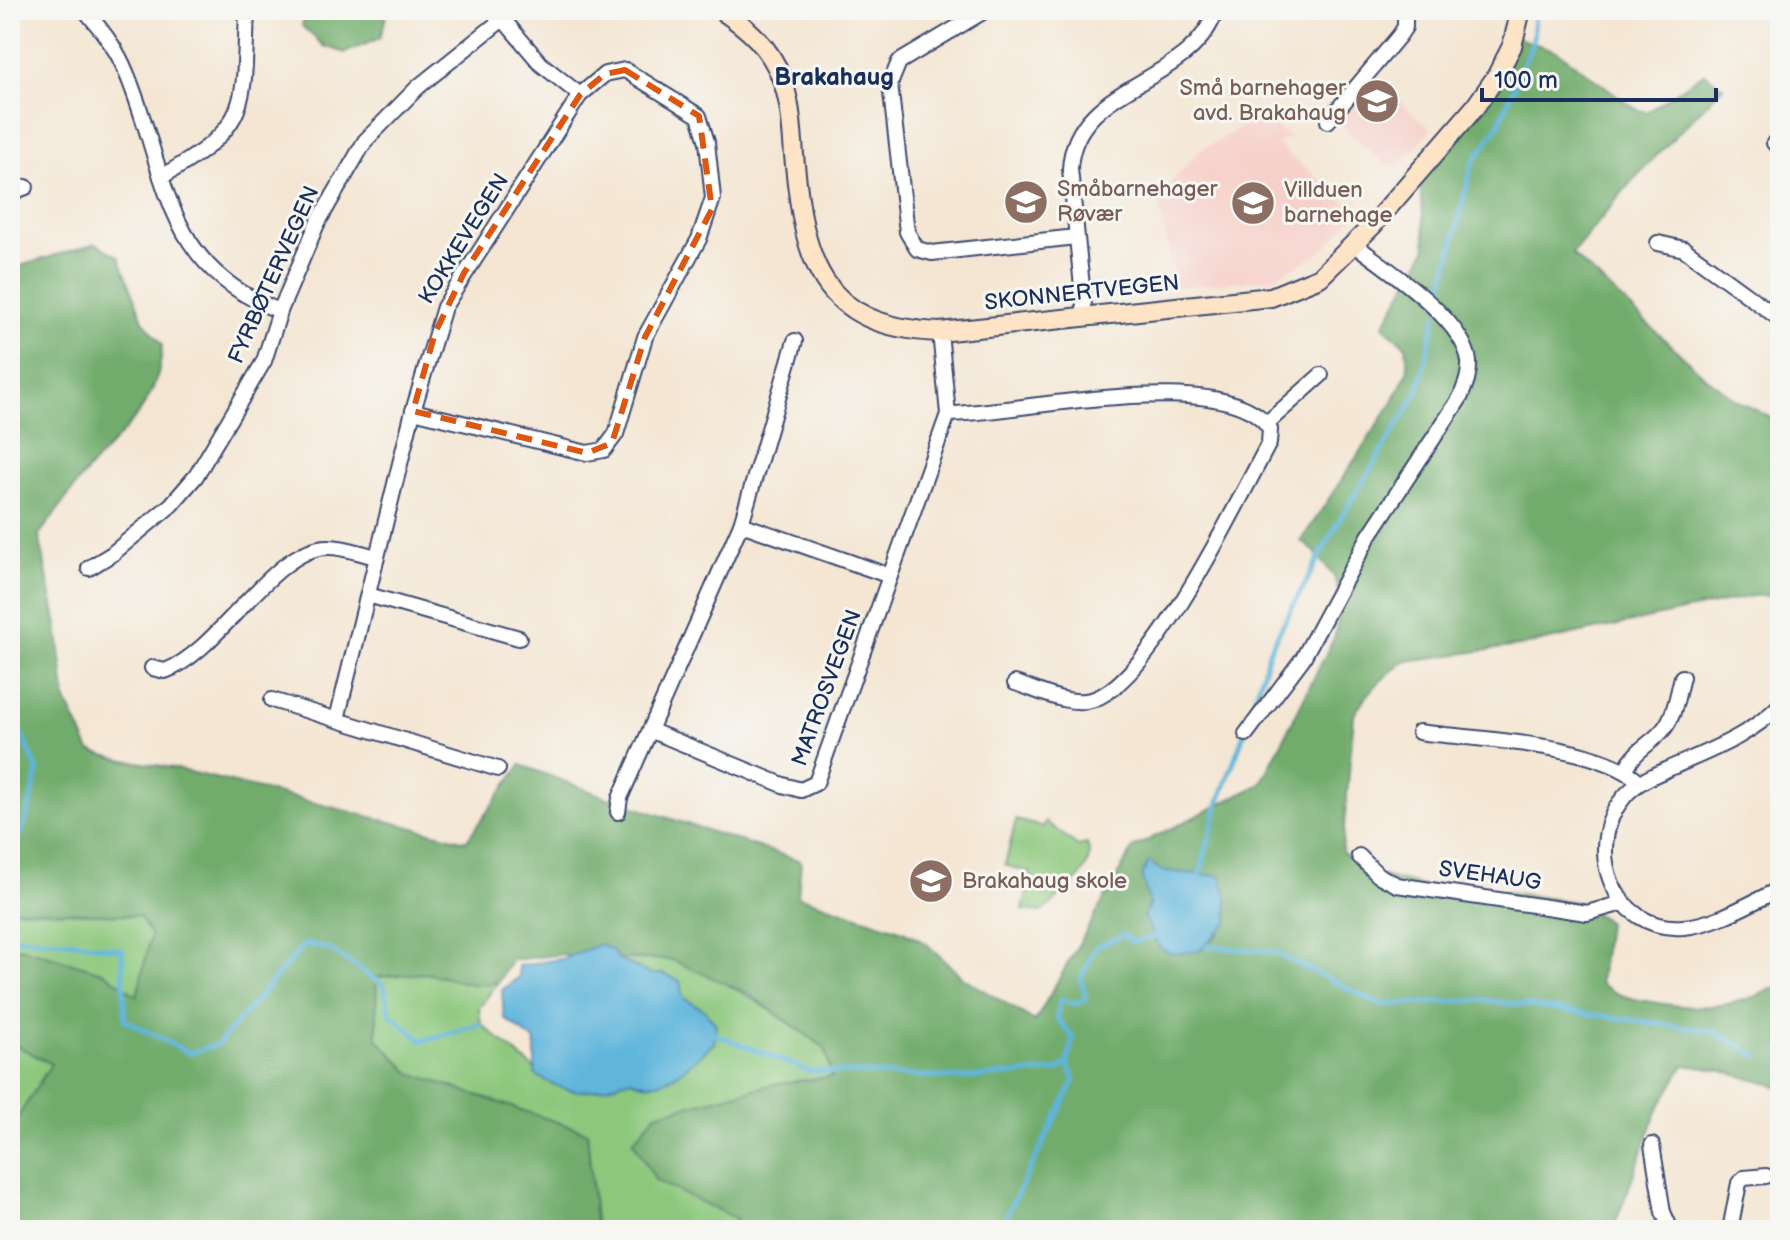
<svg xmlns="http://www.w3.org/2000/svg" width="1790" height="1240" font-family="'Balsamiq Sans',sans-serif">
  <style>
    .built { fill: #f7d0ca }
    .green { fill: #8cc77c; stroke: #547b6d; stroke-width: 2 }
    .forest { fill: #71ac6c; stroke: #466e65; stroke-width: 2; fill-rule: evenodd }
    .water { fill: #5eb5db; stroke: #3c729c; stroke-width: 2 }
    .lines { fill: none; stroke-linecap: round; stroke-linejoin: round }
    .stream { stroke: #5eb5db; stroke-width: 5 }
    .street-casing { stroke: #3c4a70; stroke-width: 18 }
    .secondary-casing { stroke: #3c4a70; stroke-width: 22 }
    .street { stroke: #fff; stroke-width: 14 }
    .secondary { stroke: #fee4c6; stroke-width: 18 }
    .marked { fill: none; stroke: #de5710; stroke-width: 6; stroke-dasharray: 16 10; stroke-linejoin: round }
    .labels { text-anchor: middle; dominant-baseline: central; stroke-width: 6; stroke-linejoin: round; paint-order: stroke }
    .education-label { font-size: 22px; fill: #785e54; stroke: #f6f6f2; text-anchor: start }
    .street-label { font-size: 22px; fill: #1b2f5e; stroke: #f6f6f2 }
    .neighbourhood-label { font-size: 24px; font-weight: bold; fill: #1b2f5e; stroke: #f6f6f2 }
  </style>
  <rect width="100%" height="100%" fill="#f6f6f2"/>
  <filter id="ink" filterUnits="userSpaceOnUse"><feTurbulence type="fractalNoise" baseFrequency=".0125" numOctaves="2"/><feDisplacementMap in="SourceGraphic" scale="16" xChannelSelector="R" yChannelSelector="G"/><feConvolveMatrix kernelMatrix="1 2 1 2 8 2 1 2 1" color-interpolation-filters="sRGB"/></filter>
  <filter id="wash" filterUnits="userSpaceOnUse"><feTurbulence type="fractalNoise" baseFrequency=".006" numOctaves="4" result="noise"/><feDisplacementMap in="SourceGraphic" scale="32" xChannelSelector="R" yChannelSelector="G"/><feGaussianBlur stdDeviation="1.8" result="paint"/><feColorMatrix in="noise" values="0 0 0 0 0 0 0 0 0 0 0 0 0 0 0 0 0 1.4 0 .05"/><feComposite in="paint" operator="in"/></filter>
  <g filter="url(#wash)">
    <rect width="100%" height="100%" fill="#f4e6d3"/>
    <g class="built">
      <polygon points="1373,79 1431,129 1399,166 1386,165 1337,123"/>
      <polygon points="1262,116 1290,137 1276,143 1358,213 1319,254 1271,279 1176,287 1157,197 1201,150"/>
    </g>
    <g class="green">
      <path d="M1016,820L1043,827L1046,822L1078,846L1087,844C1098,871 1061,895 1042,912L1023,910L1031,873L1005,865Z"/>
      <polygon points="10,900 13,909 139,916 151,935 137,997 105,973 20,947 10,956"/>
      <path d="M627,958C643,962 661,956 676,961C731,981 777,1014 825,1048L832,1077L775,1084L656,1114L738,1219L728,1230H608L595,1223L587,1132L410,1073L377,1039L376,977L426,973L475,985L498,982L479,1008L481,1024L547,1079L591,966Z"/>
      <polygon points="10,1042 52,1064 10,1130"/>
    </g>
    <g class="forest">
      <polygon points="305,10 388,10 380,38 345,53 324,46 302,26"/>
      <path d="M1515,37L1557,51L1636,109L1647,112L1704,73L1723,87L1631,182L1572,254L1704,376L1736,400L1780,422V595L1752,596L1526,645L1406,661C1384,675 1368,692 1354,715L1342,852L1370,873L1439,890L1508,892L1581,903L1607,922L1600,983C1617,996 1631,999 1652,1002C1700,1011 1737,1008 1780,985V1087L1719,1070L1684,1065L1658,1109L1613,1230H728L737,1219L656,1181L633,1141L656,1114L775,1084L832,1077L825,1048L749,994L672,960L627,958L591,966L563,954L512,960L498,982L476,985L426,973L376,977L377,1039L410,1073L587,1132L595,1222L608,1230H10V1130L51,1064L10,1042V956L20,947L105,973L137,996L151,935L139,916L13,909L10,900V269L96,243L119,257L144,322L162,344C161,404 123,429 88,470C71,491 55,514 39,535L57,625L66,701L90,751C122,762 154,763 186,771C279,794 373,817 466,841L521,765L616,801L801,861L798,896L903,931L927,944L962,977L1035,1021L1134,847L1261,784L1335,636L1341,604L1335,578L1314,551L1301,541L1391,405L1408,371L1406,346L1383,326L1426,250L1419,169ZM1163,871L1219,876V934L1199,951L1159,947L1144,915Z"/>
    </g>
    <g class="water">
      <polygon points="1148,862 1163,871 1220,876 1227,895 1228,922 1199,951 1171,954 1159,947 1143,915 1150,906 1142,876"/>
      <path d="M600,944L612,950L618,959L650,974H664L680,981L683,998L703,1009L716,1024L714,1043C689,1064 665,1095 631,1079C591,1092 571,1099 535,1074V1041L504,1018L502,990L519,977L518,966L566,958Z"/>
    </g>
    <g class="lines">
      <g class="stream">
        <polyline points="1438,306 1472,164 1498,126 1533,41 1535,10"/>
        <polyline points="10,709 38,771 25,823 10,854"/>
        <polyline points="1247,724 1270,649 1337,524 1418,392 1436,316"/>
        <polyline points="1200,874 1218,804 1244,734"/>
        <polyline points="10,937 76,942 122,950 125,1020 189,1053 217,1045 305,944 330,949 384,986 390,1014 422,1041 481,1024"/>
        <polyline points="1207,946 1273,952 1382,1005 1485,1000 1713,1031 1758,1056"/>
        <polyline points="712,1033 809,1071 963,1078 1056,1071 1067,1064 1073,1037 1057,1018 1060,999 1075,1004 1086,999 1081,978 1096,947 1124,935 1131,942 1153,937"/>
        <polyline points="999,1230 1075,1080 1067,1064"/>
      </g>
    </g>
  </g>
  <g filter="url(#ink)">
    <g class="lines">
      <g class="street-casing">
        <g id="street">
          <path d="M85,10C99,27 114,45 123,65C168,165 158,266 280,311"/>
          <polyline points="986,10 899,62 890,84 907,232 917,249 932,253 1076,237"/>
          <polyline points="1328,121 1399,36 1405,27 1405,10"/>
          <polyline points="1774,143 1780,145"/>
          <path d="M161,177C252,125 243,108 247,10"/>
          <polyline points="10,193 26,187"/>
          <polyline points="1658,243 1684,249 1780,319"/>
          <path d="M1085,316L1070,169C1074,82 1192,86 1216,10"/>
          <polyline points="413,411 587,453 604,450 616,434 645,337 699,239 713,198 707,142 699,116 625,70 605,74 580,95 541,64 503,19"/>
          <path d="M948,414C1015,414 1231,363 1270,429L1269,443C1239,499 1151,684 1091,700C1067,706 1038,690 1015,683"/>
          <polyline points="1267,423 1321,375"/>
          <polyline points="741,524 795,341"/>
          <polyline points="89,568 112,554 171,505 196,476 264,361 280,311 317,224 365,141 418,87 514,10"/>
          <polyline points="368,595 519,638"/>
          <path d="M152,668L165,671C219,652 274,546 329,547C345,547 362,554 377,557"/>
          <polyline points="272,700 498,769"/>
          <path d="M1780,705C1751,735 1713,749 1675,766C1657,774 1637,781 1624,797C1582,847 1613,933 1684,927C1717,924 1750,903 1780,889"/>
          <polyline points="337,719 413,411 444,307 580,95"/>
          <polyline points="652,731 783,785 801,790 816,783 948,414 940,332"/>
          <path d="M1419,732C1478,740 1598,743 1640,782"/>
          <path d="M1246,734L1303,658L1369,536L1460,398C1465,386 1470,375 1469,362C1465,320 1387,269 1355,245"/>
          <path d="M1626,769C1635,750 1648,746 1661,732C1675,718 1677,695 1682,677"/>
          <polyline points="618,812 620,798 741,524 890,576"/>
          <polyline points="1359,856 1378,875 1397,885 1587,913 1623,903"/>
          <polyline points="1652,1145 1663,1212 1671,1230"/>
          <polyline points="1730,1230 1739,1183 1744,1178 1766,1176"/>
        </g>
      </g>
      <g class="secondary-casing">
        <path id="secondary" d="M721,10C747,27 770,47 781,77C791,101 792,130 794,155C804,260 818,327 940,332L1271,297L1320,277L1372,226L1475,107L1496,77L1512,46L1521,10"/>
      </g>
      <use href="#street" class="street"/>
      <use href="#secondary" class="secondary"/>
    </g>
  </g>
  <path class="marked" d="M625,70L699,116L712,209L645,337L612,443L587,453L413,411L435,333L464,273L580,95L605,74Z"/>
  <defs>
    <g id="school-disc" transform="scale(2.3)"><circle r="9.5" fill="#8d6e63" stroke="#f6f6f2"/><path d="M0-5L7-2L0 1L-7-2ZM-4 1L0 2.5L4 1V4Q0 6-4 4Z" fill="#fff"/></g>
  </defs>
  <g fill-rule="evenodd">
    <use href="#school-disc" x="1377" y="101"/>
    <use href="#school-disc" x="1026" y="202"/>
    <use href="#school-disc" x="1253" y="203"/>
    <use href="#school-disc" x="931" y="881"/>
  </g>
  <g class="labels">
    <g class="education-label">
      <text x="1346" y="88" text-anchor="end">Små barnehager<tspan x="1346" dy="25">avd. Brakahaug</tspan></text>
      <text x="1057" y="189">Småbarnehager<tspan x="1057" dy="25">Røvær</tspan></text>
      <text x="1284" y="190">Villduen<tspan x="1284" dy="25">barnehage</tspan></text>
      <text x="962" y="881">Brakahaug skole</text>
    </g>
    <g class="street-label">
      <text transform="translate(464 239) rotate(-58)">KOKKEVEGEN</text>
      <text transform="translate(274 275) rotate(-66)">FYRBØTERVEGEN</text>
      <text transform="translate(1082 293) rotate(-6)">SKONNERTVEGEN</text>
      <text transform="translate(827 688) rotate(-70)">MATROSVEGEN</text>
      <text transform="translate(1490 876) rotate(8)">SVEHAUG</text>
    </g>
    <g class="neighbourhood-label">
      <text x="834" y="77">Brakahaug</text>
    </g>
  </g>
  <rect width="1790" height="1240" fill="none" stroke="#f6f6f2" stroke-width="40"/>
  <path d="M1482 88v12h234v-12" fill="none" stroke="#1b2f5e" stroke-width="4"/>
  <text x="1494" y="88" font-size="24" fill="#1b2f5e" stroke="#f6f6f2" stroke-width="6" paint-order="stroke">100 m</text>
</svg>
